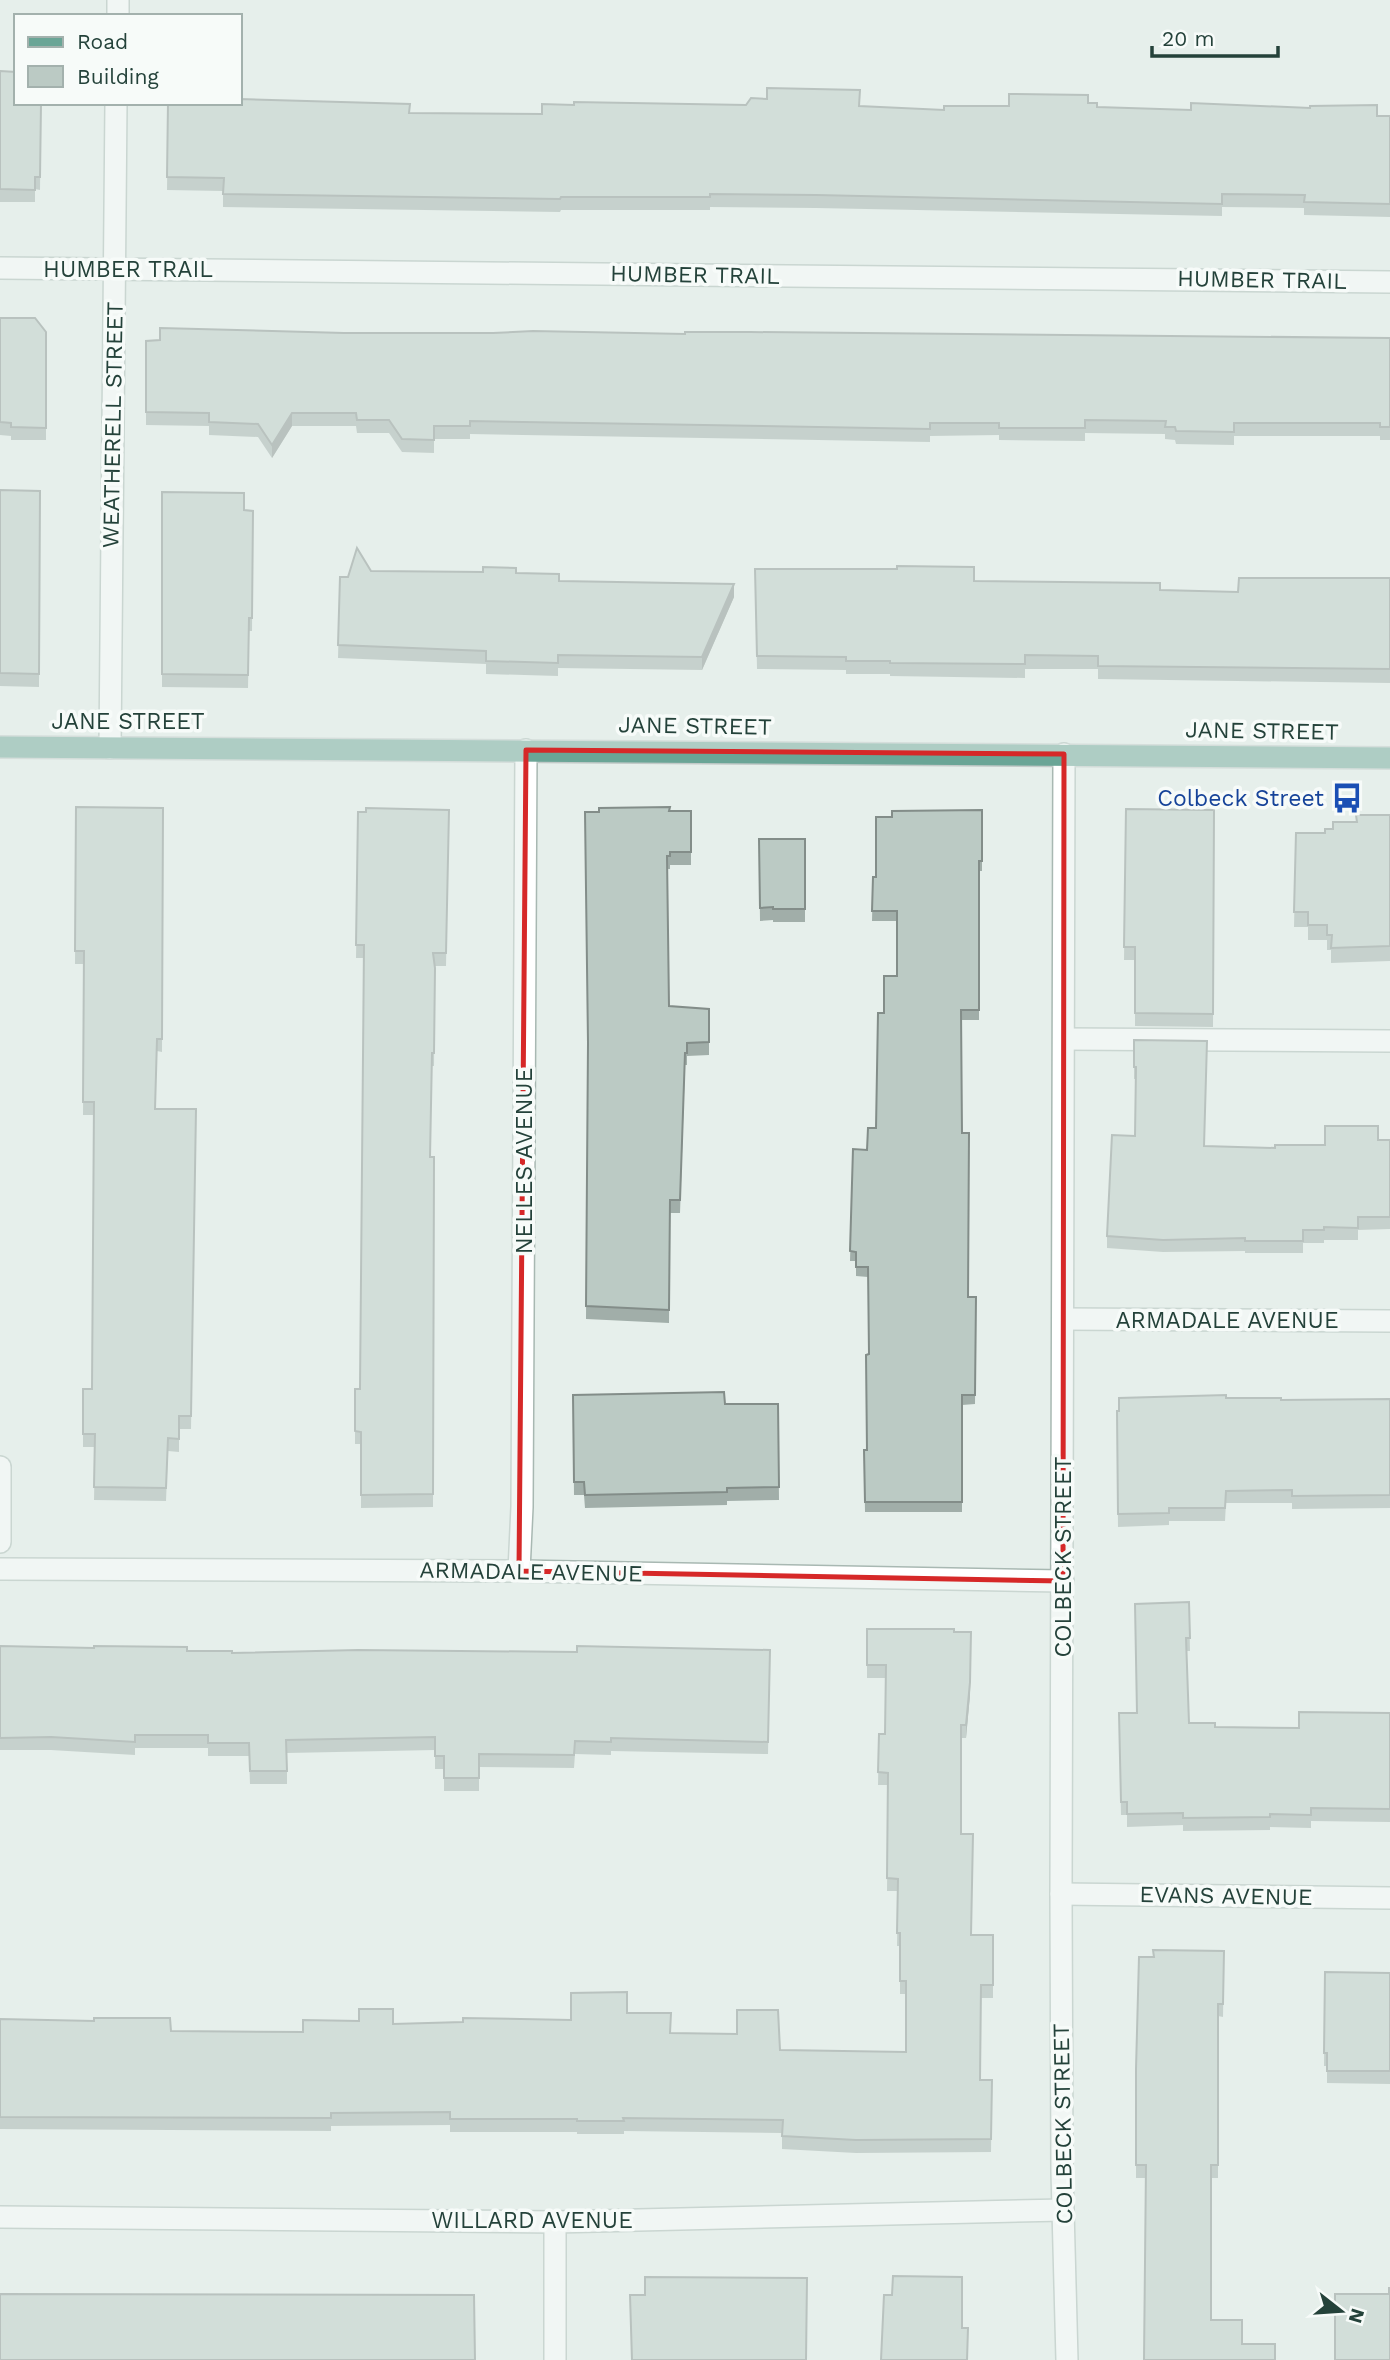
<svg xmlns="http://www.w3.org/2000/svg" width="1390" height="2360" font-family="'Work Sans',sans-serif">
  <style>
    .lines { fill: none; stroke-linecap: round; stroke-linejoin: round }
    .minor-casing { stroke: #a8b8b2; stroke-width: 24 }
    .major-casing { stroke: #c2cac8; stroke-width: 24 }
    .minor { stroke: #fff; stroke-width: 21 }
    .major { stroke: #6aa596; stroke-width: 21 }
    .wall { fill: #a1aea9 }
    .shaded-wall { fill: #838d89 }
    .building { fill: #bbcac4; stroke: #838d89; stroke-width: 2 }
    .marked { fill: none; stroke: #d62828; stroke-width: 5; stroke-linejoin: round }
    .labels { text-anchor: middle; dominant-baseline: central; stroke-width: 7; stroke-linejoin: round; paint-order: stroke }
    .street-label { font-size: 23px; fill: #24423a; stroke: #f7fbf9 }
    .transit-label { font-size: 23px; fill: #164399; stroke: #f7fbf9; text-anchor: end }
  </style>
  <rect width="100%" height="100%" fill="#e6efeb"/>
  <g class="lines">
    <g class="minor-casing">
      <g id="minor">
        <polyline points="118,16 118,0"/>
        <polyline points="0,268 1390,282"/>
        <polyline points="110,748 116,103"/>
        <polyline points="1064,754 1061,1894 1062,2172 1067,2360"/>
        <polyline points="1064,1039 1390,1041"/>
        <polyline points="1063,1319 1390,1321"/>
        <polyline points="0,1467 0,1542"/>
        <polyline points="0,1569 519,1571 1063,1581"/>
        <polyline points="519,1571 522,1507 526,750"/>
        <polyline points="1061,1894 1390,1898"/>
        <polyline points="0,2217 555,2222 1063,2210"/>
        <polyline points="555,2360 555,2222"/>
      </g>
    </g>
    <g class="major-casing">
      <polyline id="major" points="0,747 1390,758"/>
    </g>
    <use href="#minor" class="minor"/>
    <use href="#major" class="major"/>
  </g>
  <g class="wall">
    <polygon points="0,71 41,103 40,190 35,189 35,202 0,202"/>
    <polygon points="168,103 409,113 542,114 859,106 944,110 1088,103 1097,107 1390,116 1390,217 1304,215 1304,208 1222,207 1222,216 816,208 710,207 710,210 561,210 560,212 223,207 223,191 167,190"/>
    <polygon points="0,318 46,332 46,440 11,440 11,436 0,435"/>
    <polygon points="344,333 1390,338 1390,440 1380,440 1380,436 1234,436 1234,445 1176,444 1175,440 1165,439 1165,434 1085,433 1085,441 999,440 999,435 930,436 930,442 470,434 470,439 434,439 434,453 402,452 389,433 357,433 356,426 292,426 272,458 258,437 209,435 209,426 146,425 146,341"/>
    <polygon points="0,490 40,491 39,687 0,686"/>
    <polygon points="162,492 244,510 253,511 252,631 249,631 248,688 162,687"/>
    <polygon points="755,569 1160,590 1238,592 1390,578 1390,683 1098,679 1098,669 1025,669 1025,678 890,676 890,674 846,674 846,670 757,669"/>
    <polygon points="516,573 559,581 734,597 702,670 558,668 558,676 486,674 486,664 338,658 340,577"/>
    <polygon points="76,807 163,808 162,1052 157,1051 155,1109 196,1109 191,1429 179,1429 179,1452 168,1451 166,1501 94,1500 95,1447 83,1447 83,1434 92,1389 94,1115 83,1115 84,964 75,964"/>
    <polygon points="1126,809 1214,810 1213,1027 1135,1026 1135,960 1124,960"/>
    <polygon points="449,810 446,966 435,966 434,1066 432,1066 430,1157 434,1157 433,1507 361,1508 361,1444 355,1444 355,1389 360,1389 364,958 356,958 358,812"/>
    <polygon points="982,810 982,871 979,871 979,1020 961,1020 962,1133 968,1297 976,1297 975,1404 962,1405 962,1512 865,1512 864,1450 866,1450 869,1354 868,1277 856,1276 856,1261 850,1261 853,1149 867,1150 876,1128 884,1013 897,976 897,921 872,921 873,877 876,877"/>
    <polygon points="670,811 691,811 691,865 670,865 670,869 667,869 669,1006 709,1009 709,1055 687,1056 687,1065 685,1065 680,1213 670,1213 669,1323 586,1319 588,1051"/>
    <polygon points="1390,815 1390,961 1331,963 1331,950 1327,950 1327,940 1308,940 1308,927 1294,927 1296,833 1325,833 1333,829 1357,822"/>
    <polygon points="759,839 805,839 805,922 773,922 773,920 760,921"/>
    <polygon points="1134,1040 1204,1146 1275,1148 1390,1140 1390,1229 1358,1230 1358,1240 1324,1240 1324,1243 1303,1243 1303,1253 1245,1253 1245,1251 1163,1252 1107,1248 1107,1236 1135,1136 1136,1079 1134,1079"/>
    <polygon points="573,1395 725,1404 778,1404 779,1500 727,1501 727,1505 585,1508 584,1495 574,1495"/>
    <polygon points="1226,1398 1281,1400 1390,1399 1390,1508 1292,1509 1292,1503 1226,1503 1225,1521 1169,1521 1169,1525 1118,1527 1117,1411"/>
    <polygon points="1189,1602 1190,1651 1186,1651 1189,1723 1215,1727 1299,1728 1390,1713 1390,1822 1311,1821 1311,1828 1270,1827 1270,1830 1183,1831 1183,1825 1127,1827 1127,1815 1121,1815 1119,1713 1137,1713"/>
    <polygon points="867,1629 954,1632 970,1695 966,1738 961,1738 961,1834 971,1935 993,1935 993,1998 981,1998 980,2080 992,2080 991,2152 856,2153 782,2149 782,2133 624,2131 624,2134 577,2134 577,2132 450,2132 450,2125 331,2126 331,2131 0,2129 0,2019 171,2031 303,2032 393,2024 571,2020 627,2013 670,2033 780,2050 906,2052 906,1994 900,1994 900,1946 897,1946 898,1891 887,1891 888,1785 878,1785 879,1734 885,1734 886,1678 867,1678"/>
    <polygon points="0,1646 232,1653 577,1652 770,1650 768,1754 611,1751 611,1755 575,1754 574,1768 479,1767 479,1791 444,1791 444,1769 435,1769 435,1750 287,1753 287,1784 250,1784 249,1756 208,1756 208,1748 135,1748 135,1755 51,1750 0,1750"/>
    <polygon points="1224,1951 1223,2017 1218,2016 1218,2178 1211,2178 1144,2360 1146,2178 1136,2178 1136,2069 1154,1957"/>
    <polygon points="1325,1972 1390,1973 1390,2084 1327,2083 1327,2066 1324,2066"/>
  </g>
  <g class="shaded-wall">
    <polygon points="292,413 292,426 272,458 272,445"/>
    <polygon points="734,584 734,597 702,670 702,657"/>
    <polygon points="971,1644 970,1695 966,1738 966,1725"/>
  </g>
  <g class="building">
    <polygon points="0,71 16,72 16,103 41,103 40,177 35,177 35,190 0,189"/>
    <polygon points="767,88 860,90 859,106 944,110 944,106 1009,106 1009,94 1088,95 1088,103 1097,103 1097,107 1191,110 1191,103 1310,108 1310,106 1377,105 1377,116 1390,116 1390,204 1304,202 1305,195 1222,194 1222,204 816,195 710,194 710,197 561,197 560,199 223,194 224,178 167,177 168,103 240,103 240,99 410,104 409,113 542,114 542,104 574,105 574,102 746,105 751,98 767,99"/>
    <polygon points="0,318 35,318 46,332 46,428 11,427 11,423 0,422"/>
    <polygon points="160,328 344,333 493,333 533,331 685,334 685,332 750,332 1390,338 1390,427 1380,427 1380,423 1234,423 1234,432 1176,431 1175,427 1165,427 1166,421 1085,420 1085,428 999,428 999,423 930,423 930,429 470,421 470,426 434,426 434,440 402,439 389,420 357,420 356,413 292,413 272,445 258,424 209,422 209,413 146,412 146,341 160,340"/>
    <polygon points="0,490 40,491 39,674 0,673"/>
    <polygon points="162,492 244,493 244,510 253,511 252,618 249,618 248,675 162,674"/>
    <polygon points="357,548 371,571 483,572 483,567 516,568 516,573 559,574 559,581 734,584 702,657 558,655 558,663 486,661 486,651 338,645 340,577 348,577"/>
    <polygon points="897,566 974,567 974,581 1160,583 1160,590 1238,592 1239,578 1390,578 1390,669 1098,666 1098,656 1025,655 1025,664 890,663 890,661 846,661 846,657 757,656 755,569 897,569"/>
    <polygon points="76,807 163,808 162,1039 157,1039 155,1109 196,1109 191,1416 179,1416 179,1439 168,1438 166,1488 94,1487 95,1434 83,1434 83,1389 92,1389 94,1102 83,1102 84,951 75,951"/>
    <polygon points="670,807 669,811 691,811 691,852 670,852 670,856 667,856 669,1006 709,1009 709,1042 687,1043 687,1053 685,1053 680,1200 670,1200 669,1310 586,1306 588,1043 585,812 599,812 599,808"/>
    <polygon points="366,808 449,810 446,953 433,953 435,968 434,1053 432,1053 430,1157 434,1157 433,1494 361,1495 361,1432 355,1431 355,1389 360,1389 364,945 356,945 358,812 366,812"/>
    <polygon points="1126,809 1214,810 1213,1014 1135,1013 1135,947 1124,947"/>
    <polygon points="982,810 982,861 979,861 979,1010 961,1010 962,1133 969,1133 968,1297 976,1297 975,1395 962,1395 962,1502 865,1502 864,1450 867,1450 866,1355 869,1354 868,1267 856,1267 856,1252 850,1251 853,1149 867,1150 868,1128 876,1128 878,1013 884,1013 884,976 897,976 897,911 872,911 873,877 876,877 876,817 892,817 892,811"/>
    <polygon points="1356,815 1390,815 1390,946 1331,948 1332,935 1327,935 1327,925 1308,925 1308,912 1294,912 1296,833 1325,833 1325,829 1333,829 1333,822 1357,822"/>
    <polygon points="759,839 805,839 805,909 773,909 773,907 760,908"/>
    <polygon points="1134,1040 1207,1041 1204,1146 1275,1148 1275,1145 1325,1145 1325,1126 1378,1126 1378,1140 1390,1140 1390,1217 1358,1217 1358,1228 1324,1227 1324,1230 1303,1230 1303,1241 1245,1241 1245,1238 1163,1240 1107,1236 1112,1135 1135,1136 1136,1067 1134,1067"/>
    <polygon points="724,1392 725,1404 778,1404 779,1487 727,1488 727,1492 585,1495 584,1482 574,1482 573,1395"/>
    <polygon points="1226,1395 1226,1398 1281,1398 1281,1400 1390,1399 1390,1495 1292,1496 1292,1490 1226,1491 1225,1508 1169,1508 1169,1513 1118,1514 1117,1411 1119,1411 1119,1398"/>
    <polygon points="1189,1602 1190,1638 1186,1638 1189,1723 1215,1723 1215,1727 1299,1728 1299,1712 1390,1713 1390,1809 1311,1808 1311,1815 1270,1814 1270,1817 1183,1818 1183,1813 1127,1814 1127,1802 1121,1802 1119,1713 1137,1713 1135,1604"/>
    <polygon points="867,1629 954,1629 954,1632 971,1632 970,1682 966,1725 961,1725 961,1834 973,1834 971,1935 993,1935 993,1985 981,1985 980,2080 992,2080 991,2139 856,2140 782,2136 783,2120 623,2118 624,2121 577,2121 577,2119 450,2119 450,2112 331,2113 331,2118 0,2117 0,2019 94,2021 94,2018 170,2018 171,2031 303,2032 303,2020 359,2021 359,2009 393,2009 393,2024 463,2022 463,2018 571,2020 571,1993 627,1992 627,2013 671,2013 670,2033 737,2034 737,2010 778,2010 780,2050 906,2052 906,1981 900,1981 900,1933 897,1933 898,1879 887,1878 888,1773 878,1772 879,1734 885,1734 886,1665 867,1665"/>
    <polygon points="0,1646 94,1648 94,1646 187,1647 187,1651 232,1651 232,1653 358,1650 577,1652 577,1646 770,1650 768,1742 611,1738 611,1742 575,1741 574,1755 479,1754 479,1778 444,1778 444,1756 435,1756 435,1737 286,1740 287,1771 250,1771 249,1743 208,1743 208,1735 135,1735 135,1742 51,1737 0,1738"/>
    <polygon points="1153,1950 1224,1951 1223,2004 1218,2004 1218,2165 1211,2165 1211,2320 1242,2320 1242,2344 1275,2344 1275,2360 1144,2360 1146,2165 1136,2165 1136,2069 1139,1957 1154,1957"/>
    <polygon points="1325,1972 1390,1973 1390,2071 1327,2071 1327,2053 1324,2053"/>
    <polygon points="893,2276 962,2277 962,2328 968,2328 967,2360 881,2360 884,2295 892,2295"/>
    <polygon points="645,2277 807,2278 806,2360 632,2360 630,2295 645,2295"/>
    <polygon points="1389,2288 1390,2288 1390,2360 1335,2360 1335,2294 1389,2294"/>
    <polygon points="0,2294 474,2295 475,2360 0,2360"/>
  </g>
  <path d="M0 0H1390V2360H0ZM526,750L1064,754L1063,1581L519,1571Z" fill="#e6efeb" fill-opacity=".55" fill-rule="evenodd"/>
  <path class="marked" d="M526,750L1064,754L1063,1581L519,1571Z"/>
  <defs>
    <g id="bus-bare" transform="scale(2.415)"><path d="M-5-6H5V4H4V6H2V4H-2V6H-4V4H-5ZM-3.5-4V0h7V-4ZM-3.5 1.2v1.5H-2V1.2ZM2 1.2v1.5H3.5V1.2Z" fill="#1a4fb4" stroke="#f7fbf9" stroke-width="2.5" paint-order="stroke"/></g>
  </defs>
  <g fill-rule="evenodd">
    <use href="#bus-bare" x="1347" y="798"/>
  </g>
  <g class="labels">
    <g class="street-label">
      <text x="128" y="269">HUMBER TRAIL</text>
      <text transform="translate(695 275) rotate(1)">HUMBER TRAIL</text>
      <text transform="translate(1262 280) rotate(1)">HUMBER TRAIL</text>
      <text transform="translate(113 425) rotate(-89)">WEATHERELL STREET</text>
      <text x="128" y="721">JANE STREET</text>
      <text transform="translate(695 726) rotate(1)">JANE STREET</text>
      <text transform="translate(1262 731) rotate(1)">JANE STREET</text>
      <text transform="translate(524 1161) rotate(-90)">NELLES AVENUE</text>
      <text x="1227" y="1320">ARMADALE AVENUE</text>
      <text transform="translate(1063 1557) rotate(-90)">COLBECK STREET</text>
      <text transform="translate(531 1572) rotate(1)">ARMADALE AVENUE</text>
      <text transform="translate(1226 1896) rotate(1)">EVANS AVENUE</text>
      <text transform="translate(1063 2124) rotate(-91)">COLBECK STREET</text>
      <text x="532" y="2220">WILLARD AVENUE</text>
    </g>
    <g class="transit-label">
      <text x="1324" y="798">Colbeck Street</text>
    </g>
  </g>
  <rect x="14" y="14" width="228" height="91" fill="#f7fbf9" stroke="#a3b1ad" stroke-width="2"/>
  <rect x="28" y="37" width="35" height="10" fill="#6aa596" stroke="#a3b1ad" stroke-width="2"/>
  <text x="77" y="49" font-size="21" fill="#24423a">Road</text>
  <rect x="28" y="66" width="35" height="21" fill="#bbcac4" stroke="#a3b1ad" stroke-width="2"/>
  <text x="77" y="84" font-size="21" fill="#24423a">Building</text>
  <g transform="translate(1341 2311) rotate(107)" stroke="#f7fbf9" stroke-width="5" paint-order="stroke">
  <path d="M0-5L12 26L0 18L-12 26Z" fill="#24423a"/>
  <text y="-10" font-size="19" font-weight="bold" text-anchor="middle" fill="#24423a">N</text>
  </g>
  <path d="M1152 46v10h126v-10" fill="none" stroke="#24423a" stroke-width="3.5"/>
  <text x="1162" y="46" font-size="21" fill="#24423a" stroke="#f7fbf9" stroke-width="5" paint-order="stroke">20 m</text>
</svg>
